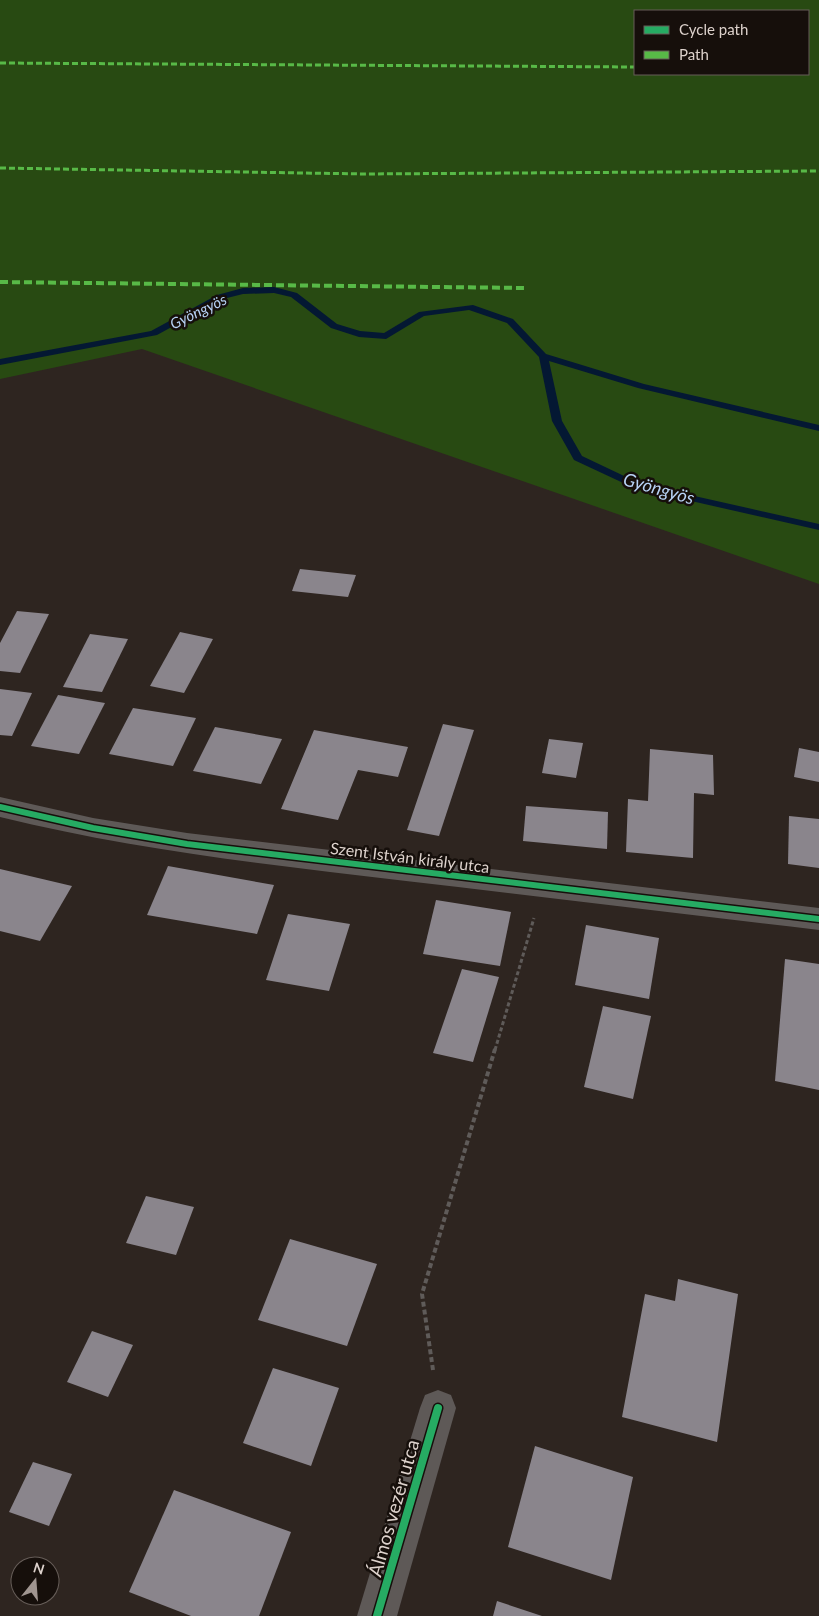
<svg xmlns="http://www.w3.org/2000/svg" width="819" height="1616" font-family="Lato,sans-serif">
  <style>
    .green { fill: #284a12; fill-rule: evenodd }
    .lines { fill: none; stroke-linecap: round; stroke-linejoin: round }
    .stream { fill: #041833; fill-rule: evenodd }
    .building { fill: #8a858c }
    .path-far1 { stroke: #5f5b59; stroke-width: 3; stroke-dasharray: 4 2.5; stroke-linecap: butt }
    .path { stroke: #5f5b59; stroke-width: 4; stroke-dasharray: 5 3; stroke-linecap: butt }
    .minor { fill: #5e5957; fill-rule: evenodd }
    .tertiary { fill: #5e5957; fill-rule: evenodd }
    .quiet-far1 { stroke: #58b947; stroke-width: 3; stroke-dasharray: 6 3; stroke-linecap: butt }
    .quiet { stroke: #58b947; stroke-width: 4; stroke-dasharray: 8 4; stroke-linecap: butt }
    .cycleway-far1-casing { stroke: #160f0b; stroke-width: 9 }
    .cycleway-casing { stroke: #160f0b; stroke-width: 11 }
    .cycleway-far1 { stroke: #26ab63; stroke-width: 6 }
    .cycleway { stroke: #26ab63; stroke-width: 8 }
    .labels { text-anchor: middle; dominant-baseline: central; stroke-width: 5; stroke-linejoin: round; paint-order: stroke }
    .far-water-label { font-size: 15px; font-style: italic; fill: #b8d3f6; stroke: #160f0b }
    .street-label { font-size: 16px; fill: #ddd2cc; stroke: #160f0b }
    .water-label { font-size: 18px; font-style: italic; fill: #b8d3f6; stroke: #160f0b }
    .near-street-label { font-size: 19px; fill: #ddd2cc; stroke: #160f0b }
  </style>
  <rect width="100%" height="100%" fill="#2e2520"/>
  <path class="green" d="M0,0H819V584L142,349L0,379ZM808,11V74H635V11Z"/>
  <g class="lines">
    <polygon class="stream" points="274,287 297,293 337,324 360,331 384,333 419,312 473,305 513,319 546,354 644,384 819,425 819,431 638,388 549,361 562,421 582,456 641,484 819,524 819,530 634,488 574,460 552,421 539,357 507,323 469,310 424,316 386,339 359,337 331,328 291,297 274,293 243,294 223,299 157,335 0,365 0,359 151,331 217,295 243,288"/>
  </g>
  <g class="building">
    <polygon points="300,569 356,575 348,597 292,591"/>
    <polygon points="17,611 49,614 20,673 0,671 0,643"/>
    <polygon points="180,632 213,639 184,693 150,686"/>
    <polygon points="90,634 128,639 102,692 63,687"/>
    <polygon points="0,689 32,693 12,736 0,735"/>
    <polygon points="58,695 105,703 79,754 31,746"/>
    <polygon points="133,708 196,718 173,766 109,754"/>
    <polygon points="443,724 474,730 439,836 407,830"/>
    <polygon points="215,727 282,739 261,784 193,771"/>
    <polygon points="314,730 408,747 398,777 358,770 338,820 281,809"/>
    <polygon points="549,739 583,743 576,778 542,773"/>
    <polygon points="799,748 819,752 819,782 794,777"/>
    <polygon points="650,749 713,755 714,795 694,793 693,858 626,852 628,799 648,801"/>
    <polygon points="526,806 608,812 607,849 523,841"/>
    <polygon points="789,816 819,819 819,868 788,864"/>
    <polygon points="168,866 274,885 257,934 147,915"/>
    <polygon points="0,869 72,886 40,941 0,931"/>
    <polygon points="436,900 511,912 500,966 423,954"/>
    <polygon points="288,914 350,924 329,991 266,980"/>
    <polygon points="586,925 659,938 649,999 575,985"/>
    <polygon points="785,959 819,964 819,1090 775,1081"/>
    <polygon points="462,969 499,977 473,1062 433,1053"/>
    <polygon points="603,1006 651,1016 633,1099 584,1087"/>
    <polygon points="146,1196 194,1207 176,1255 126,1243"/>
    <polygon points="290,1239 377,1264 347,1346 258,1320"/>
    <polygon points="678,1279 738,1294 717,1442 622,1417 645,1294 675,1301"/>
    <polygon points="92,1331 133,1345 108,1397 67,1382"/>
    <polygon points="273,1368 339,1388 311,1466 243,1443"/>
    <polygon points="535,1446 633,1477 611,1580 508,1547"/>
    <polygon points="33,1462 72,1474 49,1526 9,1512"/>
    <polygon points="174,1490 291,1532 259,1616 191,1616 129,1592"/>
    <polygon points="497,1601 542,1616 493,1616"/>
  </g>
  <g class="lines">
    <polyline class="path-far1" points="495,1050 534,918"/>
    <polyline class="path" points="433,1370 422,1294 495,1049"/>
    <polygon class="minor" points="438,1390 451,1395 456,1408 397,1616 357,1616 420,1408 425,1395"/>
    <path class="tertiary" d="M0,797L93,818L187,833L819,908V930C681,914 544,897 406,881C270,865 134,850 0,817Z"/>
    <g class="quiet-far1">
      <polyline points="0,63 635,67"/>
      <polyline points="0,168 365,174 819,171"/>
    </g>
    <polyline class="quiet" points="0,282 526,288"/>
    <g class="cycleway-far1-casing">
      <polyline id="cycleway-far1" points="0,807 93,828 187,844 819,919"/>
    </g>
    <g class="cycleway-casing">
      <polyline id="cycleway" points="377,1616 438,1408"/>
    </g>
    <use href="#cycleway-far1" class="cycleway-far1"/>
    <use href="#cycleway" class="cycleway"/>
  </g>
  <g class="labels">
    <g class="far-water-label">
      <text transform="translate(198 311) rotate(-26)">Gyöngyös</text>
    </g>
    <g class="street-label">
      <text transform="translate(410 857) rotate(7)">Szent István király utca</text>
    </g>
    <g class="water-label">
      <text transform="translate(659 488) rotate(16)">Gyöngyös</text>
    </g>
    <g class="near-street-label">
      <text transform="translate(393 1508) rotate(-74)">Álmos vezér utca</text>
    </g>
  </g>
  <rect x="634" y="10" width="175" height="65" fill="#160f0b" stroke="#665d58"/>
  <rect x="644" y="26" width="25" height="8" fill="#26ab63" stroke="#665d58"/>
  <text x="679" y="35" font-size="15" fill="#ddd2cc">Cycle path</text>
  <rect x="644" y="51" width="25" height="8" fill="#58b947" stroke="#665d58"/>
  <text x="679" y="60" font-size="15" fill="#ddd2cc">Path</text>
  <g transform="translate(35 1581) rotate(17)"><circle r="24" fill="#160f0b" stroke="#665d58"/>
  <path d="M0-4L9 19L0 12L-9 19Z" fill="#a09590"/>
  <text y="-8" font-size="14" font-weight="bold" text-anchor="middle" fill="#ddd2cc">N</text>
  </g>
</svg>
